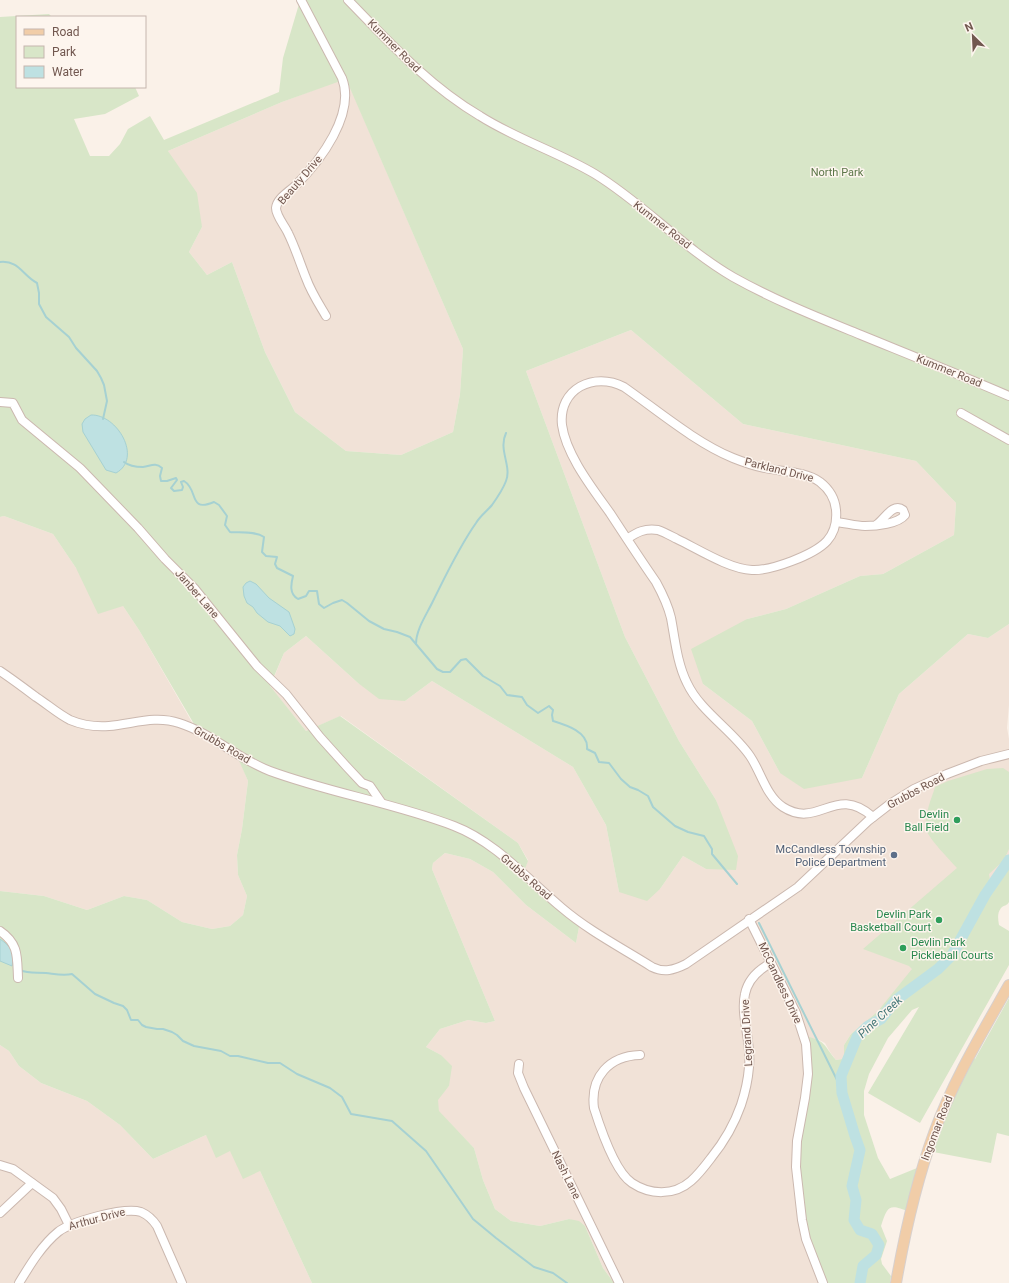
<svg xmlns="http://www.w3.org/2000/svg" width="1009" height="1283" font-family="Roboto,sans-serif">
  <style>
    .residential { fill: #f1e2d7 }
    .green { fill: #d8e6c8; fill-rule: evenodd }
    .water { fill: #bee1e2; stroke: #a6d1d2 }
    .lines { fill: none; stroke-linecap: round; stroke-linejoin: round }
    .stream { stroke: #a6d1d2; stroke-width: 2 }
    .river { stroke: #bee1e2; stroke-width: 11 }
    .minor-casing { stroke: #cbb8af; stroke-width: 10 }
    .major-casing { stroke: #d7d0ce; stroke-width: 12 }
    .minor { stroke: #fff; stroke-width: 8 }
    .major { stroke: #f1cda8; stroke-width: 10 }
    .leisure-dot { fill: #2e9e5b; stroke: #fdf5ee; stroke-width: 1.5 }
    .service-dot { fill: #5c6f8a; stroke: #fdf5ee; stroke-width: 1.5 }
    .labels { text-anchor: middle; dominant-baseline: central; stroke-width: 3; stroke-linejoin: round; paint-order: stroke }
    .street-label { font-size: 11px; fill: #71574f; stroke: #fdf5ee }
    .park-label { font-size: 11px; fill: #5b7648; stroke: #fdf5ee }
    .leisure-label { font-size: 11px; fill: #27864d; stroke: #fdf5ee; text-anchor: end }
    .service-label { font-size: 11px; fill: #4e5e75; stroke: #fdf5ee; text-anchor: end }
    .water-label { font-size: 12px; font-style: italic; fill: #47797b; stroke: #fdf5ee }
  </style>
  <rect width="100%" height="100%" fill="#faf1e8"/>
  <g class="residential">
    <polygon points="346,78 463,349 460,394 453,432 401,455 346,451 295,412 265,352 232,262 207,275 189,252 202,227 168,151 282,102"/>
    <polygon points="631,330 743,424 916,461 956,503 954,535 883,574 860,576 786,609 747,619 703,684 752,721 780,773 862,778 899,694 968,634 988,638 1009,624 1009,705 1007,728 1009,739 1009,860 991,880 970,911 901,983 877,1012 851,1034 844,1045 844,1054 842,1059 836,1060 830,1052 825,1043 815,1038 823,1283 614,1283 603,1268 585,1226 569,1219 540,1226 511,1221 495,1209 483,1180 474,1148 439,1112 437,1100 449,1086 441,1055 426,1047 440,1029 468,1020 486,1023 495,1021 432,869 433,863 445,853 470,859 493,872 526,905 576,943 580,922 523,874 528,860 518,843 341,716 306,731 270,687 284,653 306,636 358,683 405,701 432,681 573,767 606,825 619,892 660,889 683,856 706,869 736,869 716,800 679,741 625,637 526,371"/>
    <polygon points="4,516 53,534 76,568 123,606 139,630 193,724 234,747 248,781 242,829 237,855 238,875 247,896 243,915 230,926 212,929 182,922 147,900 124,896 87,910 44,896 0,891 0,517"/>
    <polygon points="0,1045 9,1051 19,1066 41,1083 87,1101 120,1125 153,1159 206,1135 260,1171 312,1283 0,1283"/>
  </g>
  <g class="green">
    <path d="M297,0H1009V624L988,638L968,634L899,694L862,778L804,789L780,773L752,721L703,684L691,649L747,619L786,609L860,576L883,574L954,535L956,503L916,461L743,424L631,330L526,371L625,637L679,741L716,800L738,856L736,870L706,869L683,856L660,889L647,901L619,892L606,825L573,767L432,681L405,701L379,699L358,683L306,636L284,653L270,686L306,731L340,716L518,843L528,861L523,874L580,922L576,943L526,905L493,872L470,859L445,853L433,863L432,869L495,1021L486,1023L468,1020L440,1029L426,1047L441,1055L452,1066L449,1086L438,1100L439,1111L474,1148L483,1180L495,1209L511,1221L540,1226L569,1219L579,1221L585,1226L603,1268L614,1283H312L260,1171L243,1179L230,1151L216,1158L206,1135L153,1159L120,1125L87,1101L41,1083L19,1066L9,1051L0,1045V891L44,896L87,910L124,896L147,900L182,922L212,929L230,926L243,915L247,896L238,875L237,855L242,829L248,781L233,747L194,724L139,630L123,606L98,614L76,568L53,534L4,516L0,517V17L49,14L52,17H17V87H135L139,96L105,114L74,119L90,156H109L120,144L128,129L150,116L164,140L279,92L283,58L299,4ZM346,79L463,349L460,394L453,432L401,455L346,451L295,412L265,352L232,262L207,275L189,252L202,227L197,193L168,151L282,102Z"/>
    <path d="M1003,768L1009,772V849L1004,860L989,874L990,880L1009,860V902C1007,906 1004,905 1001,908C997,913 998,919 999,925L1009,931V965L920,1123L868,1093L919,1007L912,1010L888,1038L869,1074L864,1091V1115L878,1158L890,1179L917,1168L921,1170L910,1212C889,1204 888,1205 881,1226L887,1241L881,1259L882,1264L891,1276L890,1283H823L806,1239L797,1176L805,1098L804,1036C826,1040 823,1045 836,1060L842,1059L844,1054V1045L851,1034L877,1012L912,969L909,966L863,949L957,868C950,860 928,838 926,829C924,816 931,800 935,787L948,781L987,769Z"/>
    <polygon points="1009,998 1009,1136 997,1133 991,1163 928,1151 970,1054 975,1059"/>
  </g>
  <g class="water">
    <path d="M91,415C117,414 143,458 116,473L106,470L83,432L82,424L85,419Z"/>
    <polygon points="250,581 256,584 269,598 289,612 295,629 294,634 290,636 280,626 268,622 257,613 253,607 247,603 244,596 243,587 246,583"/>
    <path d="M0,939C11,947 15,951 12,966L0,961Z"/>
  </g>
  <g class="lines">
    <g class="stream">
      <path d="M0,262C19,260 23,276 37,283L39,293V304L46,317L69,337L76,348L97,371L101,378L104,385L107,401L103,419"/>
      <path d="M124,462C129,466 136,467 143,467C151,466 155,462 162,468L160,476L161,481H167L176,478L177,480L171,488L174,491L182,490L183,487L181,482L184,481C199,490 188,513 214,502L219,505L227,516L225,525L230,532C240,533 255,531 264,537L262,552L266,556L277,557L275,564L277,568L293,576C291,584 289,594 298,599L306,596L309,591H317L319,604L324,608L333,603L342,600L347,603L369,621L384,629L397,632L410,637L437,669L443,672H450L461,660L466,659L483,676L500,686L507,695L522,697L527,705L538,713L549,706L553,710L552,715L553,721C566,725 589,732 587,749L595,753L599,762L609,763L621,779L630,787L638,790L648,796L653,807L675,826L688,832L704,836L712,849V854L737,884"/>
      <path d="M416,644C416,629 427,614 433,601C446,575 459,547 476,523C480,516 487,511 492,505C497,498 503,489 506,481C512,466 498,450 506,433"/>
      <polyline points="759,923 842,1090"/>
      <path d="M20,970C29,974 37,972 46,973C55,974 63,976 72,974L95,994L114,1003L123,1006L127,1010L131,1020H138L142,1025L146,1027L157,1029H163L172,1032L177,1035L183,1041L194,1046L221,1051L230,1056H238L268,1063H280L297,1074L330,1088L342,1097L351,1114L392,1121L426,1151L473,1219L496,1238L534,1267L553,1273L567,1283"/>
    </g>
    <polyline class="river" points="860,1283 863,1266 876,1255 879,1245 872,1234 860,1230 854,1220 856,1200 852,1186 860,1150 855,1136 842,1093 841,1076 857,1037 868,1026 881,1019 896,1000 938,969 952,955 985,895 1009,860"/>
    <g class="minor-casing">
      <g id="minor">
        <path d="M301,0L342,78C356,114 320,161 296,185C289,192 277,198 276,208C276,216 285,226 288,233C295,247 300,263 306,278C311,292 319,304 326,316"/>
        <path d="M348,0C389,42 429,86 480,116C516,139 558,152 595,174C644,204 683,248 733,277C774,300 817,317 861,335C910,355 960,375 1009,396"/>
        <polyline points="0,402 13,403 22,420 80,468 138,528 165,559 194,588 257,666 286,694 320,737 347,767 362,783 370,786 381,802"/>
        <polyline points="961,413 1009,440"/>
        <path d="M836,522C846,523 856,526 865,526C876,526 898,524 905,515L903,510C893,502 884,520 876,525"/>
        <path d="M627,539C637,532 645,528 658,530C664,532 671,536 677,539C698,549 729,569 752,570C771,571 814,555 827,541C835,532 837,521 836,510C835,499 829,489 820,482C805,471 782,472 765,468C754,466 743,462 733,458C696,443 657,410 624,387C594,371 558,389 562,425C566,455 593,489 610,513C625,536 640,559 656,582C662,593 668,605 671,618C675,639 677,663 687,683C700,711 732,730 750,756C761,772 766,796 783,807C819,830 835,783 873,817"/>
        <path d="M0,671C12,679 24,688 36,697C47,704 58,714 70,720C82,725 96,727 109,726C133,724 155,715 179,723C211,733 238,759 270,771C330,793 394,803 454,826C496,842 528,880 562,908C589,931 622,948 652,967C664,973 674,970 686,964L798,887L868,821L890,804L914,789L947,774L981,761L1009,754"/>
        <polyline points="749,919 796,1013 806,1044 808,1074 805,1098 797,1141 796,1167 802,1220 806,1239 823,1283"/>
        <path d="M0,931C19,944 17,957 18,978"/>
        <path d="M640,1055C609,1056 590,1077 594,1108C600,1127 615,1172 632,1183C650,1195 674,1196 691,1181C699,1174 705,1166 711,1158C724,1142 734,1125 741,1105C745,1093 748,1080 749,1067C752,1042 740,1016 745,994C748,979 758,970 771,963"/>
        <polyline points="519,1064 518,1073 524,1088 619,1283"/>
        <polyline points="0,1165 13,1169 53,1198 61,1209 69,1225"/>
        <polyline points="0,1213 32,1183"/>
        <path d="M19,1283C30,1265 42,1245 58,1232C72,1221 124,1207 141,1212C148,1215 153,1220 157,1226L182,1283"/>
      </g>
    </g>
    <g class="major-casing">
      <path id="major" d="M896,1283C905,1232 916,1182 934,1133C953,1081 982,1033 1009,985"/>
    </g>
    <use href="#minor" class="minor"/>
    <use href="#major" class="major"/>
  </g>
  <g class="leisure-dot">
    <circle cx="957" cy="820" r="4"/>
    <circle cx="939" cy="920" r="4"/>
    <circle cx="903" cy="948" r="4"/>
  </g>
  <circle class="service-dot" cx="894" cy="855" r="4"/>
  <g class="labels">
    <g class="street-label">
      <text transform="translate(394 46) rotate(45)">Kummer Road</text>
      <text transform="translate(300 180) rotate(-49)">Beauty Drive</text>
      <text transform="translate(662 225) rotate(38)">Kummer Road</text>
      <text transform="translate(949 371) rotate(22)">Kummer Road</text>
      <text transform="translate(779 470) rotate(14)">Parkland Drive</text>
      <text transform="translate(197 594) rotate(49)">Janber Lane</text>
      <text transform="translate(222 745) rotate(30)">Grubbs Road</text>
      <text transform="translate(916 791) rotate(-28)">Grubbs Road</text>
      <text transform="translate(526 877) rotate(41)">Grubbs Road</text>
      <text transform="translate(780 983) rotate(65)">McCandless Drive</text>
      <text transform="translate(747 1033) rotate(-93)">Legrand Drive</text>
      <text transform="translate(937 1128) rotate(-69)">Ingomar Road</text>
      <text transform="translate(566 1175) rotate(64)">Nash Lane</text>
      <text transform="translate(97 1219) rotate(-15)">Arthur Drive</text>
    </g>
    <g class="park-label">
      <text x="837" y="172">North Park</text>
    </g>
    <g class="leisure-label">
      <text x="949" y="814">Devlin<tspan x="949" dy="13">Ball Field</tspan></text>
      <text x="931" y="914">Devlin Park<tspan x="931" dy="13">Basketball Court</tspan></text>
      <text x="911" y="942" text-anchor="start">Devlin Park<tspan x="911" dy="13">Pickleball Courts</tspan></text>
    </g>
    <g class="service-label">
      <text x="886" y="849">McCandless Township<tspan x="886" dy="13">Police Department</tspan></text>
    </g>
    <g class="water-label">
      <text transform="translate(880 1017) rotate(-43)">Pine Creek</text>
    </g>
  </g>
  <rect x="16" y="16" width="130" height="72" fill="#fdf5ee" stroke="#c5b6ae"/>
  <rect x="24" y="29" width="20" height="6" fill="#f1cda8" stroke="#c5b6ae"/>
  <text x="52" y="36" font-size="12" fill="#71574f">Road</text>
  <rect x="24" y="46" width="20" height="12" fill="#d8e6c8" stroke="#c5b6ae"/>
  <text x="52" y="56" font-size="12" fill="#71574f">Park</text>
  <rect x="24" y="66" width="20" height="12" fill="#bee1e2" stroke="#c5b6ae"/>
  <text x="52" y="76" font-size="12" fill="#71574f">Water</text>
  <g transform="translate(973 36) rotate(336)" stroke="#fdf5ee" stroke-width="3" paint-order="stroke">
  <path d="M0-3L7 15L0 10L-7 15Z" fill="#71574f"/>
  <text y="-6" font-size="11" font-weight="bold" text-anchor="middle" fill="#71574f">N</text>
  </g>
</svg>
